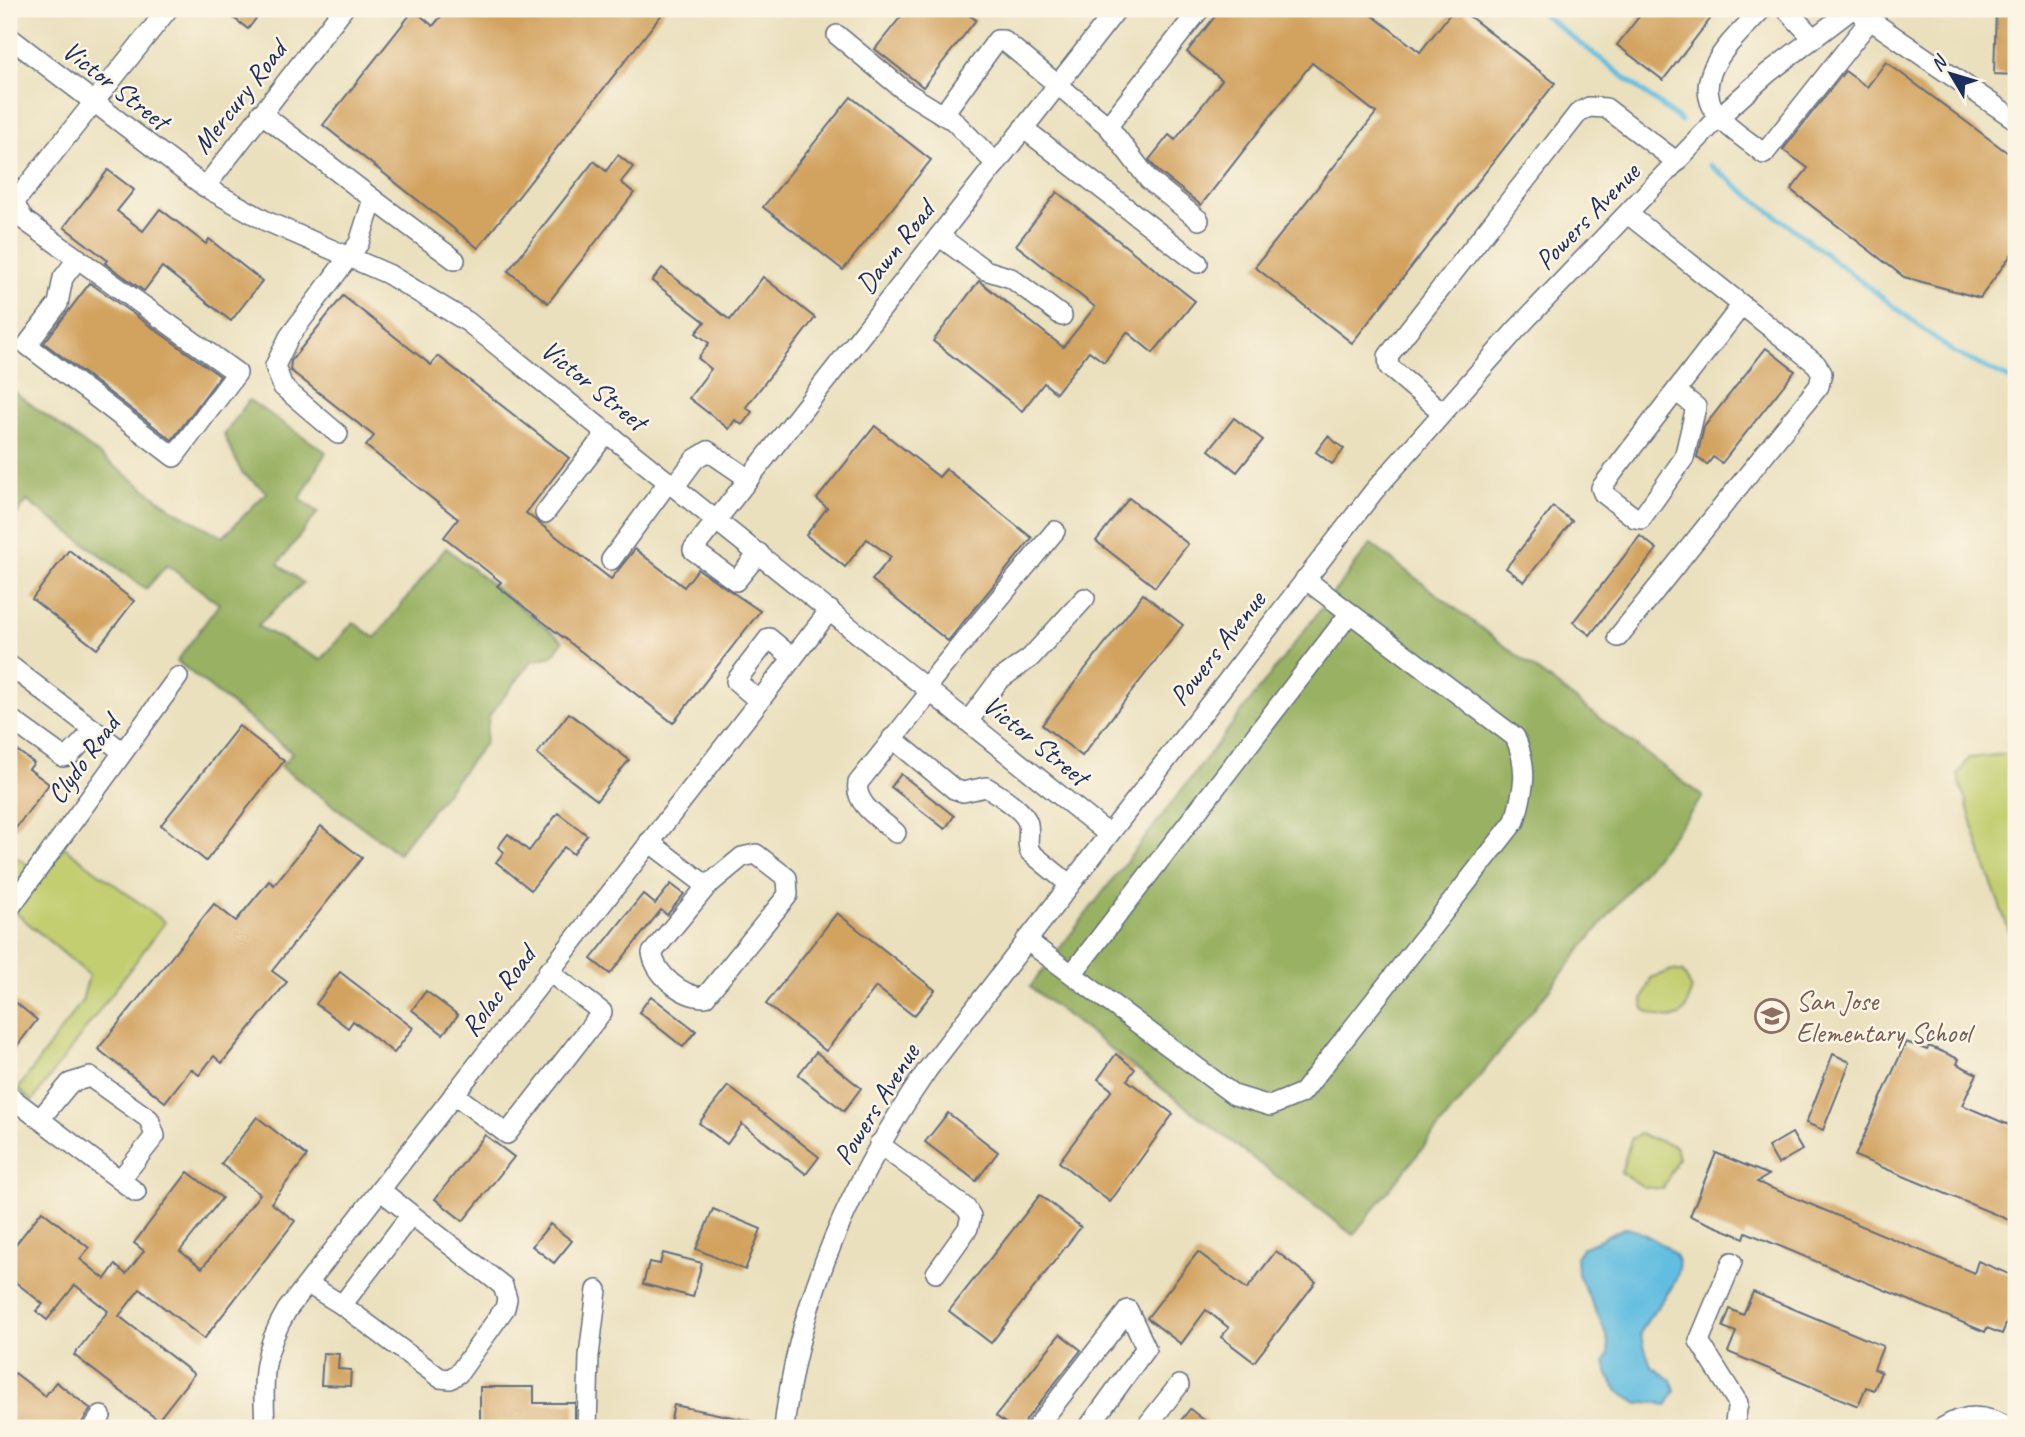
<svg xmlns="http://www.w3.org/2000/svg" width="2025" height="1437" font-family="Caveat,sans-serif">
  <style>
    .green { fill: #c2ce6f; stroke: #6e7e66; stroke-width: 2 }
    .forest { fill: #99b162; stroke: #5a7060; stroke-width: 2 }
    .water { fill: #62bde0; stroke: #3e769f; stroke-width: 2 }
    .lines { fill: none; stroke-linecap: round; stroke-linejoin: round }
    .stream { stroke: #62bde0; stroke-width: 5 }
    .building { fill: #d2a25f }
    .minor-casing { stroke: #636d7f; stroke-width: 22 }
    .minor { stroke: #fff; stroke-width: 19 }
    .labels { text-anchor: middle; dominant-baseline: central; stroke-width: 5; stroke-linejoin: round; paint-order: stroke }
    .street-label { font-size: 28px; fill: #1b2f5e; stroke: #fcf5e5 }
    .education-label { font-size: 28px; fill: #785e54; stroke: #fcf5e5; text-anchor: start }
  </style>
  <rect width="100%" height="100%" fill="#fcf5e5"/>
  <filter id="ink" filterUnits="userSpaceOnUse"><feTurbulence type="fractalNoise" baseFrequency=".0143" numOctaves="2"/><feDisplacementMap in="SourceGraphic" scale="14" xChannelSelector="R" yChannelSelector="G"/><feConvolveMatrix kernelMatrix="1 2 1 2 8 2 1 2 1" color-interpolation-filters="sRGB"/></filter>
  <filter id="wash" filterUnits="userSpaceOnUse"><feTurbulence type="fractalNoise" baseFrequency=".00686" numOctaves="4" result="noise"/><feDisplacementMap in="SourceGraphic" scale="28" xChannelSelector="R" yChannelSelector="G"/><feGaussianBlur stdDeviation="1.57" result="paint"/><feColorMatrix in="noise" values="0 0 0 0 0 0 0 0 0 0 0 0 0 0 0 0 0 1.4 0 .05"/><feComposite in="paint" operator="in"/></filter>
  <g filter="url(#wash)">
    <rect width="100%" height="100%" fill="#eae0bd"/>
    <g class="green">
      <polygon points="2016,753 2016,950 1984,862 1958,775 1969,758"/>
      <polygon points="64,847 165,922 32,1101 18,1089 82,1001 89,975 15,912"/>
      <polygon points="9,852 29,866 9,894"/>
      <path d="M1672,970L1683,972L1692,989C1689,996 1688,1004 1685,1010C1678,1024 1653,1016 1644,1009L1642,1000L1651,978Z"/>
      <polygon points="1639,1134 1675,1146 1678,1158 1663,1189 1644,1187 1621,1173 1631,1139"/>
    </g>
    <g class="forest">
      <polygon points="9,388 171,508 223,537 267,492 242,473 224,435 249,400 326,452 300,499 318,512 278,564 303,583 257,626 321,660 353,622 375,638 446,548 563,641 552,656 532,661 489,716 485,743 398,853 281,767 292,753 177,661 219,604 167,565 146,589 27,501 9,525"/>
      <polygon points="1371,544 1703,797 1353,1235 1030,987"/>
    </g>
    <path class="water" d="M1624,1228C1638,1229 1653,1239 1665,1246C1703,1271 1651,1305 1640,1334L1651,1366L1672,1380L1675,1391L1667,1406L1655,1402L1638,1404L1618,1391L1608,1375L1605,1361L1609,1354L1607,1335L1577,1272L1576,1257L1582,1248Z"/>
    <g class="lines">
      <g class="stream">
        <polyline points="1536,9 1681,121"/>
        <polyline points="1710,165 1953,352 2016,382"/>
      </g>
    </g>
    <g id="blocks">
      <g class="building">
        <polygon points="222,9 263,9 248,29"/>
        <polygon points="447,9 666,9 478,248 323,125 414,10 433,26"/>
        <polygon points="907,9 961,9 976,20 923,87 875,49"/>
        <polygon points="1221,9 1364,9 1420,52 1454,9 1460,9 1555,83 1352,343 1255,267 1376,113 1312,63 1201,205 1158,171 1149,160 1169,135 1175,140 1222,80 1187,52"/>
        <polygon points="1645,9 1718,9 1663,80 1617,45"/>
        <polygon points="1996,9 2016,9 2016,75 1994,74"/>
        <polygon points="1886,62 2016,159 2016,248 1980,298 1904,277 1791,190 1808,168 1783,150 1785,147 1845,71 1867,87"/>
        <polygon points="851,97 931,160 843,270 763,207"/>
        <polygon points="618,155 633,167 621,182 634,193 548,303 508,271 594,161 606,171"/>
        <polygon points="108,170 134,190 117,211 143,231 160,209 206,244 209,239 262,281 231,321 162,267 144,291 105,263 107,260 64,227"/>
        <polygon points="1057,192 1195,301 1153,353 1127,332 1104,362 1089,351 1056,393 1044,383 1022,411 933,341 979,281 1063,347 1095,307 1016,245"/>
        <polygon points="662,268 730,320 763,277 815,318 746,407 752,412 742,425 735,420 729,429 689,398 711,369 698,358 709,343 696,333 705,322 652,281"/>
        <polygon points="90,283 220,376 172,440 44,343"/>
        <polygon points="343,296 431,365 438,356 569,458 526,513 611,579 635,549 684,587 698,569 760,611 673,723 497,586 501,582 444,537 458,519 366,446 374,436 290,370 291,361"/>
        <polygon points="1766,348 1795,371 1722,463 1713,457 1707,465 1697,457 1704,427"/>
        <polygon points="1234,418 1263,440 1237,472 1209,450"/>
        <polygon points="875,426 939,477 946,469 1032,538 948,641 872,580 891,557 867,539 845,567 806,535 827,508 817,499"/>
        <polygon points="1328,436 1344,449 1332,464 1316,452"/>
        <polygon points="1129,498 1188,544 1155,587 1096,541"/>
        <polygon points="1553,507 1572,521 1524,582 1506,568"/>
        <polygon points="1640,536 1657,549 1590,635 1573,622"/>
        <polygon points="69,550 134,601 97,649 32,599"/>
        <polygon points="1143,594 1183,625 1082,756 1042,725"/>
        <polygon points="569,713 629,760 597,800 537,754"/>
        <polygon points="239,726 284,761 206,861 161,825"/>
        <polygon points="18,751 34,763 29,769 49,784 9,837 9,762"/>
        <polygon points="901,774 954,816 945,829 891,787"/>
        <polygon points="558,813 587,835 573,854 564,847 531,890 496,862 504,852 498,847 508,834 529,851"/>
        <polygon points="321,826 362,858 272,971 287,982 222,1063 214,1056 199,1075 191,1069 165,1102 98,1049 214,904 236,921 269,881 274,885"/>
        <polygon points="671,884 684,894 667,915 661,910 610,974 591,959 643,894 655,904"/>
        <polygon points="837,913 935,990 914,1016 876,987 826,1051 766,1004"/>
        <polygon points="340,972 413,1028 394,1053 353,1021 348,1028 316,1004"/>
        <polygon points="426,991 458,1015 443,1034 412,1010"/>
        <polygon points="651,996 696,1031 683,1047 639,1012"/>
        <polygon points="9,997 37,1020 9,1056"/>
        <polygon points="1906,1042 1927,1050 1929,1046 1959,1059 1957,1064 1977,1074 1962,1105 2016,1128 2016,1223 1855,1156"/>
        <polygon points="816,1052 861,1088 844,1111 798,1075"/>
        <polygon points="1116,1054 1135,1069 1127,1080 1173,1114 1110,1202 1059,1162 1112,1090 1098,1079"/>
        <polygon points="1833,1054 1850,1062 1823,1130 1806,1123"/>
        <polygon points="728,1086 819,1157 806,1174 742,1124 727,1144 699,1123"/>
        <polygon points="948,1113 998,1152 976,1181 925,1142"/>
        <polygon points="257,1117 307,1156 271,1203 295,1221 204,1339 140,1289 119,1316 194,1374 158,1420 74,1355 108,1311 75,1285 47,1320 36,1311 43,1304 9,1277 9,1253 42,1211 89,1248 80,1259 105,1279 115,1265 126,1274 144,1251 134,1243 188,1172 222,1198 180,1251 202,1268 260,1194 221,1164"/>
        <polygon points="1792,1133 1802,1150 1778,1164 1768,1147"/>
        <polygon points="485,1135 514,1157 463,1221 435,1199"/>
        <polygon points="1716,1153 1769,1175 1757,1182 1974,1273 1978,1261 2016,1277 2016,1300 2002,1334 1987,1328 1985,1332 1746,1232 1744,1238 1690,1216"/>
        <polygon points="1040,1195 1081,1227 991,1343 949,1311"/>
        <polygon points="713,1209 761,1229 745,1270 696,1249"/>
        <polygon points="550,1224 572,1241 554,1263 532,1246"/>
        <polygon points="1276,1251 1316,1282 1254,1362 1221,1337 1229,1328 1206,1310 1181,1344 1147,1318 1198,1252 1247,1289"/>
        <polygon points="663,1253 702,1263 693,1297 643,1284 649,1262 660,1264"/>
        <polygon points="1753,1292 1883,1346 1874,1369 1881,1372 1874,1390 1866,1387 1858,1406 1728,1352 1736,1332 1723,1327 1730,1309 1743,1315"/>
        <polygon points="1060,1334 1081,1350 1026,1420 1024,1428 1012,1428 996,1416"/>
        <polygon points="323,1353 339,1354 338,1369 351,1370 350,1386 321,1385"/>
        <polygon points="15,1373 45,1396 56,1382 91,1409 78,1428 9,1428 9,1382"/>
        <polygon points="480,1387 534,1387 534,1403 575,1403 575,1428 480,1428"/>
        <polygon points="674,1405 756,1422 755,1428 669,1428"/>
        <polygon points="1190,1409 1214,1428 1175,1428"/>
      </g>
    </g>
  </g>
  <g filter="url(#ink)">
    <use href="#blocks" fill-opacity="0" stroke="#636d7f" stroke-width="2"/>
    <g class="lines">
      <g class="minor-casing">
        <g id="minor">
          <path d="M1762,9C1736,38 1684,78 1721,119C1733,132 1750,142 1764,154L1870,20"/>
          <polyline points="1786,9 1812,37"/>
          <polyline points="1860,13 2016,120"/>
          <polyline points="837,35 906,92 948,118"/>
          <polyline points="9,37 205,187 266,221 388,274 468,322 1107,833"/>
          <polyline points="261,113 373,199 359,243 289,337 275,366 283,387 338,434"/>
          <polyline points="1108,126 1149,180 1199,220"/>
          <polyline points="1023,128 1198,263"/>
          <polyline points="996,164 945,112 997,40 1003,40 1108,126 1200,9"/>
          <polyline points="205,187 343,9"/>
          <polyline points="373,199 455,260"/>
          <polyline points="15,205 24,220 237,373 174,457 27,345 58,304 63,278 78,258"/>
          <polyline points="9,209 168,9"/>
          <polyline points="939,236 985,270 1011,278 1062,316"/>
          <polyline points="1676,391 1696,407 1684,458 1641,519 1635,518 1603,493 1601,488 1742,305"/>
          <polyline points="1442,412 1389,367 1388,356 1579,112 1589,107 1606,108 1677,162"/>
          <polyline points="675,486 695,459 708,451 749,479"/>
          <polyline points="545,513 607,432"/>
          <polyline points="759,553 736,581 693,550 1117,9"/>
          <polyline points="611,560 669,481"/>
          <polyline points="1618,637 1819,386 1822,373 1816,364 1628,214"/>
          <polyline points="9,665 123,752"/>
          <polyline points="926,687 1055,531"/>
          <polyline points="759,701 736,681 769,638 793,658"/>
          <polyline points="9,718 63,757 69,756 94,730"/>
          <polyline points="969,720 999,680 1030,658 1085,598"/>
          <path d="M892,738L954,789L963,792L986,787C998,794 1026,811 1028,824C1030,835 1026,843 1030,852L1069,884"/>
          <path d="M896,833C882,820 854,805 858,783L931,691"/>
          <path d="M649,842L707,886L652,953C656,975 682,997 705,997L788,895L787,878L756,854L742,857L707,886"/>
          <polyline points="9,909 178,677"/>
          <path d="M1026,940L1234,1095L1270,1106L1302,1093L1515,821C1524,789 1529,769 1515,737L1305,579"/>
          <polyline points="1072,974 1350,613"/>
          <polyline points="454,1094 507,1134 602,1012 548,971"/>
          <polyline points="9,1096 136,1192"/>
          <polyline points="40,1119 70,1083 90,1077 149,1119 155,1136 120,1180"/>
          <polyline points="879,1144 966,1208 971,1216 968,1228 936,1273"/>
          <polyline points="1732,1262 1699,1341 1738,1403 1734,1428"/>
          <polyline points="308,1284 342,1305 440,1378 450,1379 459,1373 505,1308 507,1299 503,1286 380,1190"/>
          <polyline points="342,1305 410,1216"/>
          <polyline points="93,1428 101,1416"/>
          <path d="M265,1428C263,1380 261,1353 287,1310L830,610"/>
          <polyline points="587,1428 589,1356 597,1290"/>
          <path d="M784,1428C799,1295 853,1178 928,1069L1374,491L1516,330L1719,117L1768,73L1852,9"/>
          <polyline points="1036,1428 1128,1310 1146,1348 1088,1428"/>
          <polyline points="1145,1428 1179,1385"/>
          <path d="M1942,1428C1966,1413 1985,1414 2009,1428"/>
        </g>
      </g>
      <use href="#minor" class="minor"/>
    </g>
  </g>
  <defs>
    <g id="school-ring" transform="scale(1.75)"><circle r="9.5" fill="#fcf5e5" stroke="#8d6e63" stroke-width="1.5"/><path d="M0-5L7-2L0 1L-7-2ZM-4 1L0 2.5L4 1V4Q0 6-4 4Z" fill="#8d6e63"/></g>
  </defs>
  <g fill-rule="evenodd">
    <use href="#school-ring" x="1772" y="1016"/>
  </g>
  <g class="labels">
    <g class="street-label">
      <text transform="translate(116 85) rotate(38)">Victor Street</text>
      <text transform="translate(239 97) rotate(-52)">Mercury Road</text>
      <text transform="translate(1587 216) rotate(-46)">Powers Avenue</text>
      <text transform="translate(895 247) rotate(-52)">Dawn Road</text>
      <text transform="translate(594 385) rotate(39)">Victor Street</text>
      <text transform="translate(1217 648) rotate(-52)">Powers Avenue</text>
      <text transform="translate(1036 740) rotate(39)">Victor Street</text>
      <text transform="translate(83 759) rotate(-54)">Clydo Road</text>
      <text transform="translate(498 991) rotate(-53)">Rolac Road</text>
      <text transform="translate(876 1104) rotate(-58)">Powers Avenue</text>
    </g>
    <g class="education-label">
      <text x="1796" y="1000">San Jose<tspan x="1796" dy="32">Elementary School</tspan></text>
    </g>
  </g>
  <rect width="2025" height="1437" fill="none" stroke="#fcf5e5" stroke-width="35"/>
  <g transform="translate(1951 74) rotate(308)" stroke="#fcf5e5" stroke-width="5" paint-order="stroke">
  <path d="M0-5L12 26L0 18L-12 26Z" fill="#1b2f5e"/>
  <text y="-10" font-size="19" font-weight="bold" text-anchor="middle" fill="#1b2f5e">N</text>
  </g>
</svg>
